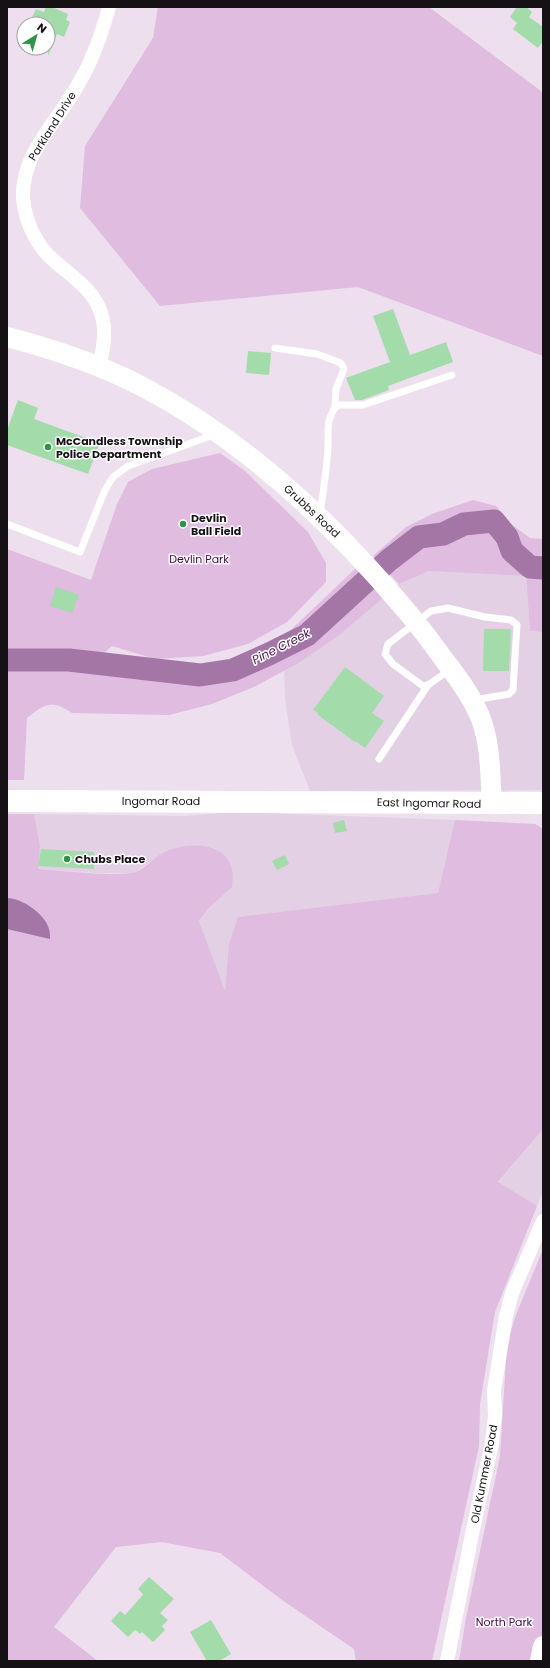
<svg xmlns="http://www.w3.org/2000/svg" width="550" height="1668" font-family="Poppins,sans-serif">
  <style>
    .built { fill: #e3d0e4 }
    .green { fill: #dfbce0 }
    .water { fill: #a476a6 }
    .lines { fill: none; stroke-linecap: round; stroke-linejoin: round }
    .river { stroke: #a476a6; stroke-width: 23 }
    .building { fill: #a4dbab }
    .lane { stroke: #fff; stroke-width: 7 }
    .street { stroke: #fff; stroke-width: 14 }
    .secondary { stroke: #fff; stroke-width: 20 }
    .primary { stroke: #fff; stroke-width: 22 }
    .poi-dot { fill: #319348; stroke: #fff; stroke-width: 1.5 }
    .labels { text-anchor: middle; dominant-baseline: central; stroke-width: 3; stroke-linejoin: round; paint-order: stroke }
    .street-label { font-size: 11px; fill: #151115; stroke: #fff }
    .poi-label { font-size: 11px; font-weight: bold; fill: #151115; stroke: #fff; text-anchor: start }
    .park-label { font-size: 11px; fill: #440848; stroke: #fff }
    .water-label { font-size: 12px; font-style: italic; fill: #4c1250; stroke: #fff }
  </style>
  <rect width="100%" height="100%" fill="#eddfed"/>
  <g class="built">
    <polygon points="429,571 526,576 530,631 543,632 543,790 310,791 292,745 285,699 284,670 338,636 399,584"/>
    <polygon points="234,812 320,815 455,820 438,893 238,917 229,944 225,992 199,921 208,909 232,887 233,874 231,864 223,854 214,848 198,845 181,847 146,864 134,873 95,873 37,869 40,845 34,814 185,816"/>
    <polygon points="543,1129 543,1191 537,1206 498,1183"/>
  </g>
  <g class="green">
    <polygon points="158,7 429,7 541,91 543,95 543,356 358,287 160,306 80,208 85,146 153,38"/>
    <path d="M220,453L245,471L308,532L326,563V582L287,622L248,644L203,656L155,659L112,646L102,655L173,673L229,670L275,645L356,568L383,598L338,636L300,662L256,686L212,704L169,715L72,713C52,699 44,704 27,718L24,780H7V549L91,580L117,504L128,482L152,469Z"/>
    <polygon points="473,500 496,506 511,524 530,538 543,539 543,632 530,631 526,576 429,571 399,584 373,556 406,527 432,514"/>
    <path d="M7,814H34L40,845L38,869C69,871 101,876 132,873C142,872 155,856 165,852C185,843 218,840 230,863C234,871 233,879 232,887L208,909L199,921L225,991L229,944L238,917L438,893L455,820L535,824L543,829V1129L498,1182L537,1206L495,1312L480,1404L479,1446L432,1661H356L354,1649L282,1600L220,1553L162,1542L116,1547L54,1627L98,1661H7Z"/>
    <polygon points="543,1249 543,1661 459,1661 466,1618 500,1456 507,1344 516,1315"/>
  </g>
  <path class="water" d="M7,898C22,898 45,914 49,929C50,932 50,936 50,939L7,929Z"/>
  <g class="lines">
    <polyline class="river" points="7,660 69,660 200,675 233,670 269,654 307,635 389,560 419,537 443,534 464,524 494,521 507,537 512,551 530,567 543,568"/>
  </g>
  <g class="building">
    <polygon points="46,7 52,7 68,14 66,20 70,22 64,37 57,34 48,56 48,24 29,24 36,9 44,12"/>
    <polygon points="517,7 526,7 532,12 529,17 543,27 543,41 538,48 513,29 517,23 510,17"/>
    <polygon points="393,309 410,355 446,342 453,362 388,386 389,390 362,400 355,400 346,378 390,362 373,316"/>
    <polygon points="248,351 271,353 269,375 246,373"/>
    <polygon points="18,400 38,408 34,419 100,443 88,474 7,445 7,430"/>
    <polygon points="56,587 79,595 72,613 50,606"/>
    <polygon points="484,629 511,629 509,671 483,671"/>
    <polygon points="345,667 384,696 372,713 384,721 365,748 355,741 355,742 318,715 318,713 313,710"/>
    <polygon points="344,820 347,831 335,833 333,823"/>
    <polygon points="41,849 94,852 94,869 38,866"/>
    <polygon points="285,855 289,864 277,870 272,861"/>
    <polygon points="149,1577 174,1599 160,1613 168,1620 162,1626 165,1630 153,1642 142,1632 140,1634 135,1630 128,1637 111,1621 120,1611 125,1615 141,1597 143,1594 138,1589"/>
    <polygon points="211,1620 231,1654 219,1661 207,1661 190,1632"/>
  </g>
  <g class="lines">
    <g class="lane">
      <polyline points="275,348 317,354 341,363 344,369 336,389 335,407"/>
      <path d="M320,515C323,492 327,469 328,446C329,428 325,426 335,407L339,405H363L452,375"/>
      <polyline points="7,524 80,552 105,490 113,477 128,466 216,434"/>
      <polyline points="451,669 428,685 423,686 393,664 385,654 388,644 392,641 431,611 448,608 485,617 511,620 517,625 513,690 509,694 474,700"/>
      <polyline points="379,759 428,685"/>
    </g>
    <g class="street">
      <path d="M99,367C102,354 105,342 104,328C101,292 75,280 51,258C35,243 25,220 23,198C21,153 59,120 79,83C93,59 102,33 109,7"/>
      <polyline points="447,1661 472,1534 492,1443 495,1415 494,1390 506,1316 512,1293 543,1221"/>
    </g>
    <g class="secondary">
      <path d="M7,337C53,349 99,364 141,386C243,439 330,520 404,608C419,625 432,643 445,661C459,679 473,698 481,719C491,746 490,775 492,804"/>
      <polyline points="540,1661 543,1646"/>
    </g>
    <polyline class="primary" points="7,801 543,803"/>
  </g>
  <g class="poi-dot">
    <circle cx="48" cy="447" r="4"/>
    <circle cx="183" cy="524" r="4"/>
    <circle cx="67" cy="859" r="4"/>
  </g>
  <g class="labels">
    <g class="street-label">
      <text transform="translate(52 126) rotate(-58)">Parkland Drive</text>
      <text transform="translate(312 511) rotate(43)">Grubbs Road</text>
      <text x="161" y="801">Ingomar Road</text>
      <text transform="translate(429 803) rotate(1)">East Ingomar Road</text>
      <text transform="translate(484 1474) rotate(-79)">Old Kummer Road</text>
    </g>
    <g class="poi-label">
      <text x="56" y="441">McCandless Township<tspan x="56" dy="13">Police Department</tspan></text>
      <text x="191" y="518">Devlin<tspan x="191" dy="13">Ball Field</tspan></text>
      <text x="75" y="859">Chubs Place</text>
    </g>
    <g class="park-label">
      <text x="199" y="559">Devlin Park</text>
      <text x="504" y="1622">North Park</text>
    </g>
    <g class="water-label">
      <text transform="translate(281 646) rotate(-27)">Pine Creek</text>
    </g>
  </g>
  <rect width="550" height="1668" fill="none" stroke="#151115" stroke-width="16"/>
  <g transform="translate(36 36) rotate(37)"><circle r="19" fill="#ffffff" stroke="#a1a0a1"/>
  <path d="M0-3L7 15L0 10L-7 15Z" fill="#319348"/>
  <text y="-6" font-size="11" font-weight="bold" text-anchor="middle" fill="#151115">N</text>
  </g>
</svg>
